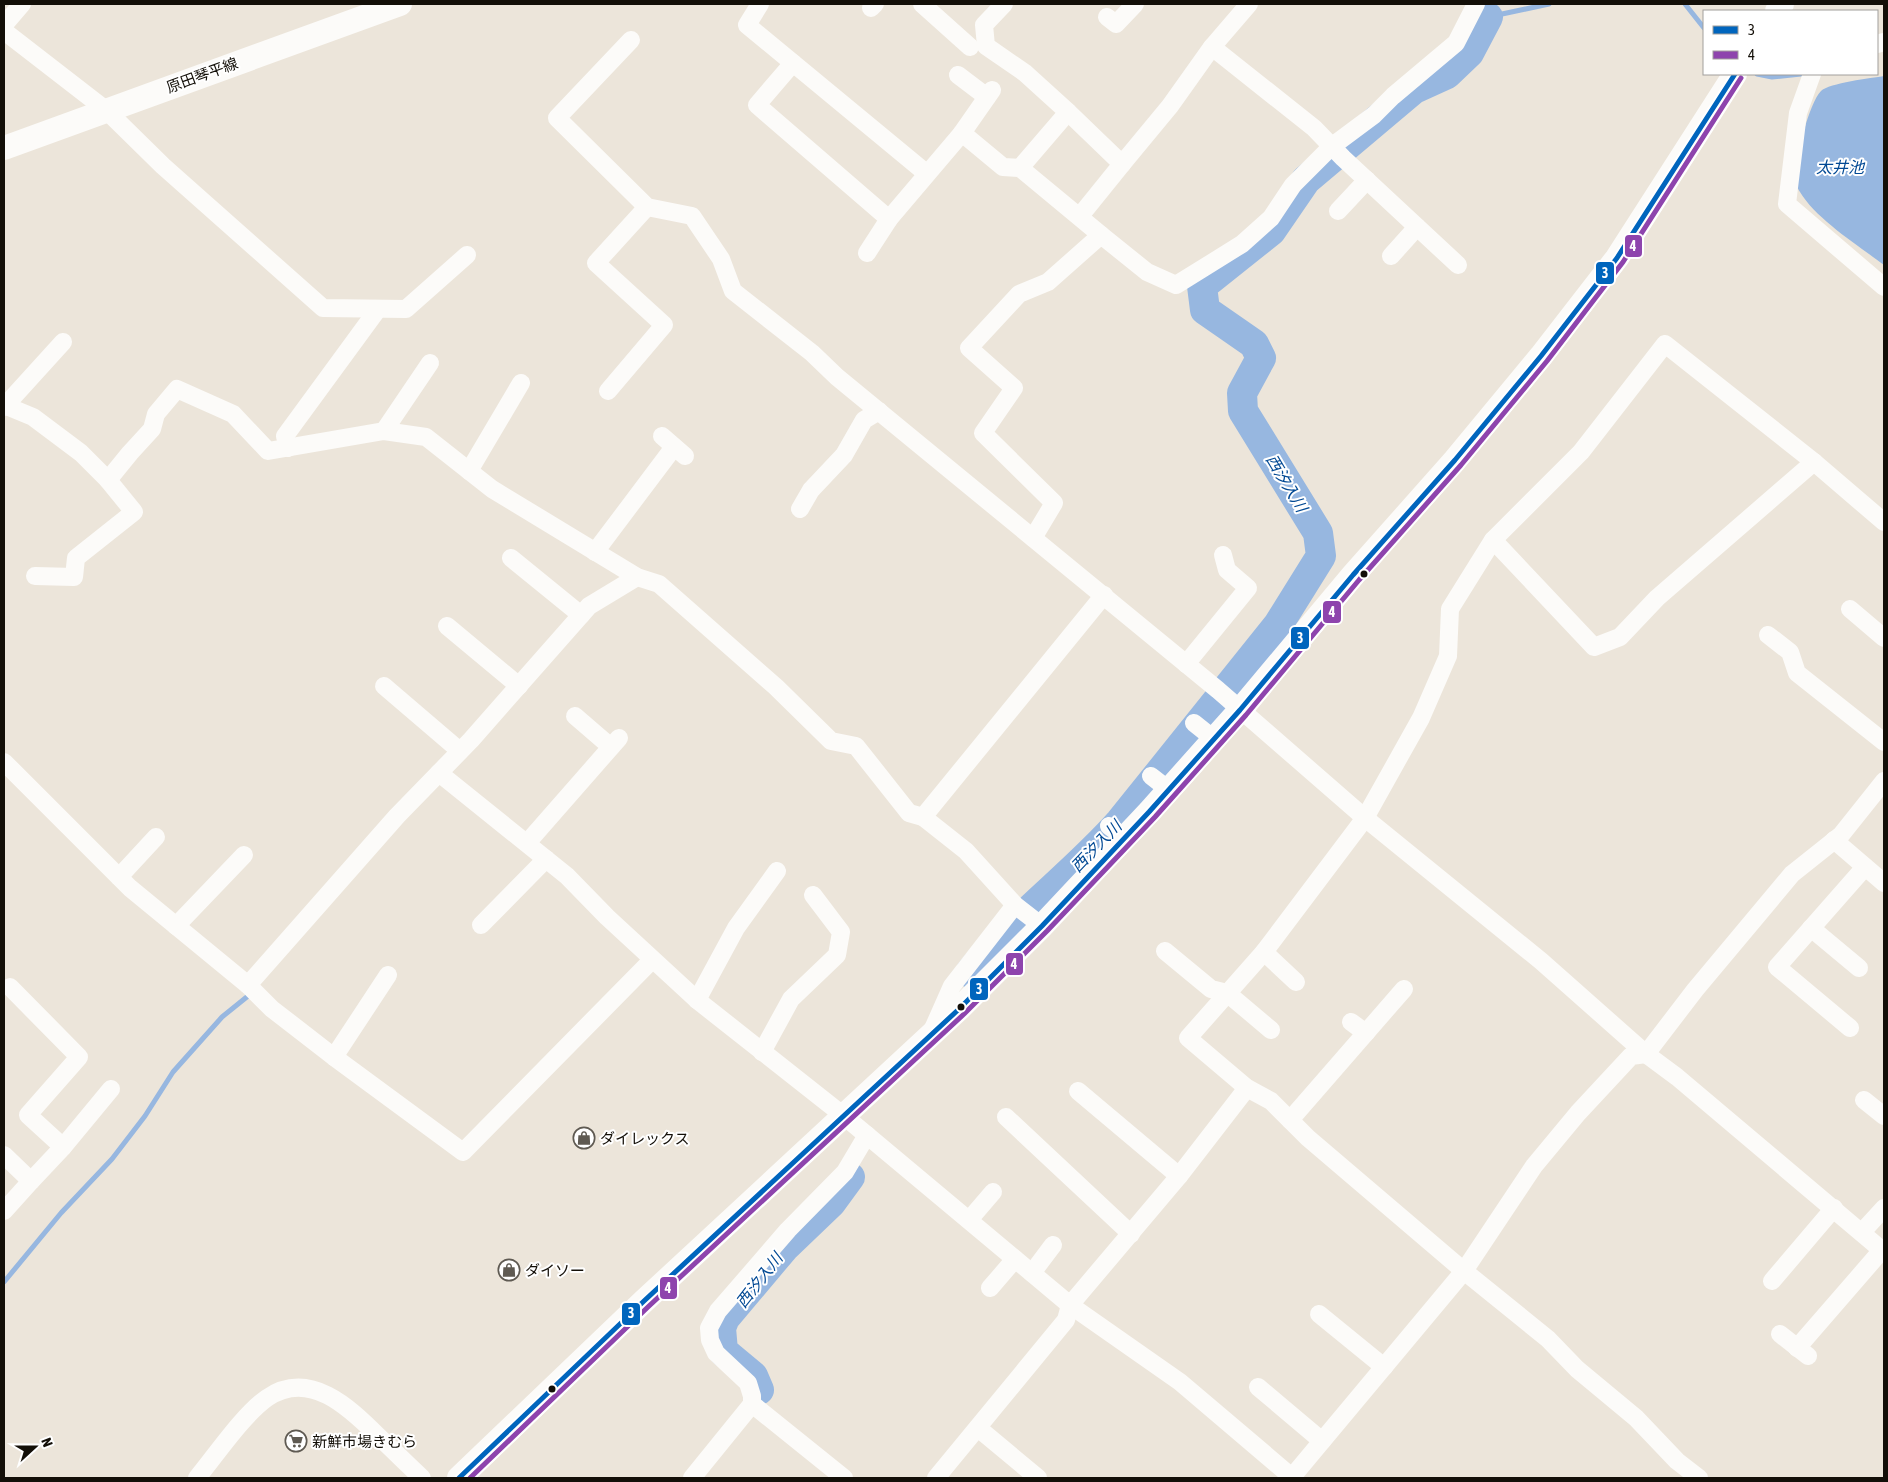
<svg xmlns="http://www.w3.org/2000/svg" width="1888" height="1482" font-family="'Asap Condensed','Noto Sans JP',sans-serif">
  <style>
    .water { fill: #97b7e0 }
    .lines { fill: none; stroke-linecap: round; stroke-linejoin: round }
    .stream { stroke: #97b7e0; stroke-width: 5 }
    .river { stroke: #97b7e0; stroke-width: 30 }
    .street { stroke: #fcfbf9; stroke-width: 18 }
    .secondary { stroke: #fcfbf9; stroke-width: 24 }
    .bus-1-casing { stroke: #fff; stroke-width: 9 }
    .bus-2-casing { stroke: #fff; stroke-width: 9 }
    .bus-1 { stroke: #0065bd; stroke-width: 5 }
    .bus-2 { stroke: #8e44ad; stroke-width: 5 }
    .bus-dot { fill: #130f08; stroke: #fff; stroke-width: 2 }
    .labels { text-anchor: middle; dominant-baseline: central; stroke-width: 4; stroke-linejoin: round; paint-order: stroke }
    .street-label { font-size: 15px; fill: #130f08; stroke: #fff }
    .poi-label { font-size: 15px; fill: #130f08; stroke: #fff; text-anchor: start }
    .water-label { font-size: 16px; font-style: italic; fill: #024994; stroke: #fff }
    .line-badge { stroke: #fff; stroke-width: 2 }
    .badge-label { font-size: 14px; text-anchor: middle; font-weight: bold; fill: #fff }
  </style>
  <rect width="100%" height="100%" fill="#ece5da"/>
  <path class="water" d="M1884,76V265C1859,246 1816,219 1800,192C1797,188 1794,179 1795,174C1796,157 1809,103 1821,91C1829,83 1872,78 1884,76Z"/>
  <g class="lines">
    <g class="stream">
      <polyline points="1685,4 1704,28"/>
      <polyline points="1488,17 1549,4"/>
      <polyline points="1757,74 1772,77 1801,74"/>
      <polyline points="4,1282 61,1213 112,1159 145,1116 173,1072 222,1017 248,996"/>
    </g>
    <g class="river">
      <path d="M970,973C1014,917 1073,875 1120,822L1278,625L1321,556L1318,533L1243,411L1242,393L1261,358L1254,344L1205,310L1202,286L1271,231L1306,180L1414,89L1447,74L1469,53L1488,17"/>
      <polyline points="759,1390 753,1376 723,1351 721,1328 725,1318 784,1248 831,1203 850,1177"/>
    </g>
    <g class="street">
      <polyline points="760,4 747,25 926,173"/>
      <polyline points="922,4 970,47"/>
      <polyline points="1004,4 984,25 986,46 1025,73 1068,112 1020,168"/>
      <polyline points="1249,4 1212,47 1314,128 1343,158 1458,265"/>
      <polyline points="871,8 875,4"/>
      <polyline points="1107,17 1116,24 1135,4"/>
      <polyline points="4,25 22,4"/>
      <polyline points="4,31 106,110 163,166 323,308 406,309 467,255"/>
      <polyline points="631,40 557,118 647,207 692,216 721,259 733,291 812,353 837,377 1218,690 1365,818 1541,961 1646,1054 1677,1077 1884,1252"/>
      <polyline points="1877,44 1884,42"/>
      <polyline points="793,63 757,105 889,219"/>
      <polyline points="1812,74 1798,113 1787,204 1884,287"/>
      <polyline points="958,75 987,97"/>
      <polyline points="992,90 962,133 1003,167 1020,168 1101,235"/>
      <polyline points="1068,112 1122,164 1170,106 1212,47"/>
      <polyline points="1338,211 1367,180"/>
      <polyline points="1080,216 1122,164"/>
      <polyline points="867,253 889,219 962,133"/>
      <polyline points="1391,256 1417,227"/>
      <polyline points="608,391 664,325 596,263 647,207"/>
      <polyline points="4,405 33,417 81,453 108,480 130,453 152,429 156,414 177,389 233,414 268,451 384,431 426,437 492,489 637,577 659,584 776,687 831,741 856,746 909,813 923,817 1104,595"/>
      <polyline points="4,407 63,342"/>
      <polyline points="384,431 430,363"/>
      <polyline points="662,436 685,456"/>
      <polyline points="288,448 285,436 378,309"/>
      <polyline points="469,471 521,383"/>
      <polyline points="800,509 811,490 844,455 864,420 879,411"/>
      <polyline points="1033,538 1054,503 983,433 1014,388 969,348 1019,294 1048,282 1101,235 1147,272 1176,285 1242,244 1271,218 1293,185 1331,147 1374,115 1393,96 1456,43 1476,4"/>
      <polyline points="1493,540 1594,647 1620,637 1657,598 1814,462"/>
      <polyline points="595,552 674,447"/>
      <polyline points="511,558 581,615"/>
      <polyline points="35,576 74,577 76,558 134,512 108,480"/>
      <polyline points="1850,609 1884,638"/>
      <polyline points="447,626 519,686"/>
      <polyline points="1768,635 1790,652 1797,673 1884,742"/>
      <polyline points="1186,664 1248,588 1227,570 1223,555"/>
      <polyline points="384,686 460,751"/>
      <polyline points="575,716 611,747"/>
      <polyline points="1194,723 1214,739"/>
      <polyline points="4,762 130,888 248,985 272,1009 334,1057 463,1152 652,960"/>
      <polyline points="439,773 567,876 607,917 697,1000 844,1116 1070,1305 1180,1382 1293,1478"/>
      <polyline points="1151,776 1169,790"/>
      <polyline points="923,817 966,851 1015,905 1042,926"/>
      <polyline points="1109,826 1125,838"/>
      <polyline points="1834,840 1884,883"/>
      <polyline points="527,843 619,738"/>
      <polyline points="119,877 156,837"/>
      <polyline points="481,925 546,859"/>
      <polyline points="176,926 244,855"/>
      <polyline points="1811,928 1859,968"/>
      <polyline points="1165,951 1211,989 1227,993 1271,1030"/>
      <polyline points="1264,952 1296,982"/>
      <polyline points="248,985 397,816 471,740 589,606 637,577"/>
      <polyline points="10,987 79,1057 28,1115 63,1147"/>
      <polyline points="697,1000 736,928 777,871"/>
      <polyline points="1351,1022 1366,1033"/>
      <polyline points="1850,1028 1777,967 1865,867"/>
      <polyline points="932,1031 952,986 1015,905"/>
      <polyline points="762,1052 791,999 837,955 841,932 813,895"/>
      <polyline points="334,1057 388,975"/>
      <polyline points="1078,1091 1179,1176"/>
      <polyline points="1864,1100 1884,1116"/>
      <polyline points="1006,1117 1131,1234"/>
      <polyline points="1290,1120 1404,989"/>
      <polyline points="4,1155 31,1181 4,1211"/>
      <polyline points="31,1181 63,1147 111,1089"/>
      <polyline points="969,1220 993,1192"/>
      <polyline points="1862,1232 1884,1208"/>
      <polyline points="1032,1273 1053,1245"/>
      <polyline points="1772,1281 1834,1208"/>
      <polyline points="990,1288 1015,1259"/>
      <polyline points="1319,1314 1384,1367"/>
      <polyline points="1780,1334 1808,1356"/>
      <polyline points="1797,1348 1882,1250"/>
      <polyline points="1258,1387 1322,1441"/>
      <polyline points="752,1404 844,1478"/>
      <polyline points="978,1428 1038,1478"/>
      <polyline points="1292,1477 1464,1271 1534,1166 1578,1113 1631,1056 1646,1054 1695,990 1792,874 1841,835 1884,781"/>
      <path d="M197,1478C216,1455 243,1415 267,1398C309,1369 349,1407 378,1436C393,1450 407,1464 422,1478"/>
      <polyline points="692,1478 752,1404 752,1396 748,1383 716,1353 710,1340 709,1328 718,1311 788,1230 845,1172 867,1135"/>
      <polyline points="936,1478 1066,1320 1070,1305 1179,1176 1247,1088"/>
      <polyline points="1699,1478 1677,1461 1636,1418 1577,1369 1548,1339 1464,1271 1308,1138 1271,1101 1247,1088 1188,1038 1264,952 1365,818 1421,718 1448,656 1450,609 1493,540 1581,452 1665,344 1814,462 1884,522"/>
    </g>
    <g class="secondary">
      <polyline points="1777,11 1782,4"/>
      <polyline points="4,148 400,4"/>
      <polyline points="459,1478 644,1301 959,1009 1042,926 1149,812 1240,710 1353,575 1455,460 1541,356 1617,258 1735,74"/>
    </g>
    <g class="bus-1-casing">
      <polyline id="bus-1" points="459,1478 644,1301 959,1009 1042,926 1149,812 1240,710 1353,575 1455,460 1541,356 1617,258 1735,74"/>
    </g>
    <g class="bus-2-casing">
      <polyline id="bus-2" points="470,1478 649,1306 964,1014 1047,931 1155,817 1246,715 1359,580 1461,465 1547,361 1623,262 1741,78"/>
    </g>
    <use href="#bus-1" class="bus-1"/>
    <use href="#bus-2" class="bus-2"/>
  </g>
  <defs>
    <g id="shop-ring" transform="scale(1.125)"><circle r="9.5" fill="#fff" stroke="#5f5a52" stroke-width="1.5"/><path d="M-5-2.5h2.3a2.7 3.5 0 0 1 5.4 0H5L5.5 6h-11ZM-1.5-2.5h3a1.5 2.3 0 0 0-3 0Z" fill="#5f5a52"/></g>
    <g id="supermarket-ring" transform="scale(1.125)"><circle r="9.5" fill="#fff" stroke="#5f5a52" stroke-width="1.5"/><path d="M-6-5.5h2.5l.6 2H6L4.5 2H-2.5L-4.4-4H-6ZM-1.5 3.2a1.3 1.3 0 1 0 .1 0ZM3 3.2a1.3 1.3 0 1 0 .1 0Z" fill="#5f5a52"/></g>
  </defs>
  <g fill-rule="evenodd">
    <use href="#shop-ring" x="584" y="1138"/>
    <use href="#shop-ring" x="509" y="1270"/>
    <use href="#supermarket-ring" x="296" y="1441"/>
  </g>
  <g class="bus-dot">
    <circle cx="1364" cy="574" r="4.5"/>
    <circle cx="961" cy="1007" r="4.5"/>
    <circle cx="552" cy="1389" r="4.5"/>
  </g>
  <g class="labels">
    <g class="street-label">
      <text transform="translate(202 75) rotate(-20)">原田琴平線</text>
    </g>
    <g class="poi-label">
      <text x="600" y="1138">ダイレックス</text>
      <text x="525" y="1270">ダイソー</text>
      <text x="312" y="1441">新鮮市場きむら</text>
    </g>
    <g class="water-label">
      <text x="1840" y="167">太井池</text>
      <text transform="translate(1287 483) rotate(59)">西汐入川</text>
      <text transform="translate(1096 846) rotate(-46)">西汐入川</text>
      <text transform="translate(759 1280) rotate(-52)">西汐入川</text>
    </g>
  </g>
  <g class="line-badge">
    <rect x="1624" y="234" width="19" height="24" rx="5" fill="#8e44ad"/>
    <rect x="1595" y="261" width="20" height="24" rx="5" fill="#0065bd"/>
    <rect x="1322" y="600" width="20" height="24" rx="5" fill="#8e44ad"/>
    <rect x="1290" y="626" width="20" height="24" rx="5" fill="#0065bd"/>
    <rect x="1005" y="952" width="19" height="24" rx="5" fill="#8e44ad"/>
    <rect x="969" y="977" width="20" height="24" rx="5" fill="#0065bd"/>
    <rect x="659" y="1276" width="19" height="24" rx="5" fill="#8e44ad"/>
    <rect x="621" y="1302" width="20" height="24" rx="5" fill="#0065bd"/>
  </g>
  <g class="badge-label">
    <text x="1633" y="251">4</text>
    <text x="1605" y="278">3</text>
    <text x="1332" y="617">4</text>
    <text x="1300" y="643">3</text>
    <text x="1014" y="969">4</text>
    <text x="979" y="994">3</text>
    <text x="668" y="1293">4</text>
    <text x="631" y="1318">3</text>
  </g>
  <rect width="1888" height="1482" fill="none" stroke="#130f08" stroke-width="10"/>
  <rect x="1703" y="10" width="175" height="65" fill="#ffffff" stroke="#a19f9c"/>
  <rect x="1713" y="26" width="25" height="8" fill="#0065bd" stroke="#a19f9c"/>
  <text x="1748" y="35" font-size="15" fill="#130f08">3</text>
  <rect x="1713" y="51" width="25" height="8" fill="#8e44ad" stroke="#a19f9c"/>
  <text x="1748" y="60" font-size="15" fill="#130f08">4</text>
  <g transform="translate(35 1447) rotate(69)" stroke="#ffffff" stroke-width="4" paint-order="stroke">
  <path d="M0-4L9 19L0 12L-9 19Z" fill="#130f08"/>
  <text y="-8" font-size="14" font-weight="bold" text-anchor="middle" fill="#130f08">N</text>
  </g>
</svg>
